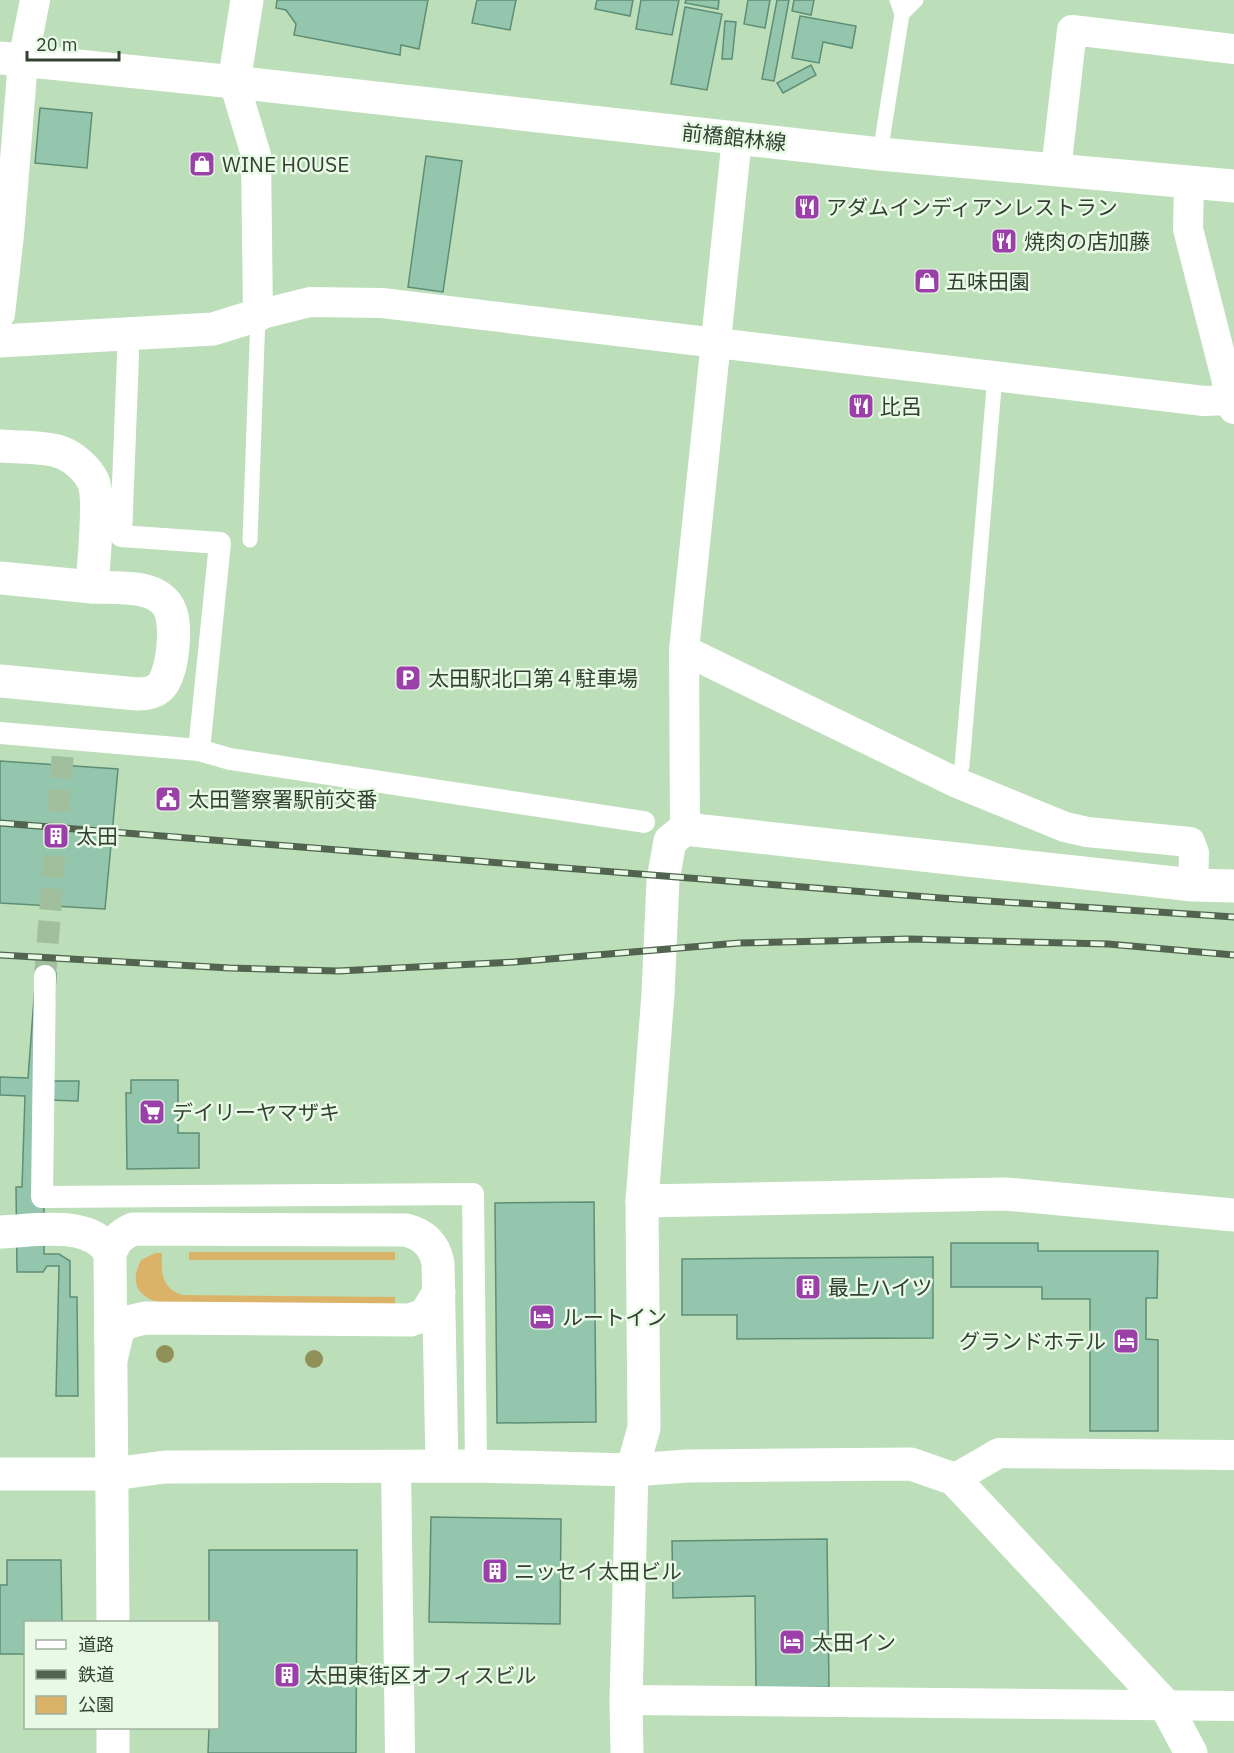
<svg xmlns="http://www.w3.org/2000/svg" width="1234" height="1753" font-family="'IBM Plex Sans','Noto Sans JP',sans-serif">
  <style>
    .green { fill: #dbb368 }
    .building { fill: #94c6ad; stroke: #5e8e76; stroke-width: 1.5 }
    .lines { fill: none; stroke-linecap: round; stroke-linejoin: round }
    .pedestrian-tunnel { stroke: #a1bf9d; stroke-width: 22; stroke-dasharray: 22 11; stroke-linecap: butt }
    .service { stroke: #fff; stroke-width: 15 }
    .pedestrian { stroke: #fff; stroke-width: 22 }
    .minor { stroke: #fff; stroke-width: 30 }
    .tertiary { stroke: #fff; stroke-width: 33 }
    .primary { stroke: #fff; stroke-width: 33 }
    .trunk { stroke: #fff; stroke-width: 33 }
    .rail-casing { stroke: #526450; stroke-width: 7 }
    .rail { stroke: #e8fae6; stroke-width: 4.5; stroke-dasharray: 14; stroke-linecap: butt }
    .tree { fill: #929059 }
    .labels { text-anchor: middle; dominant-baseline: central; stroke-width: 5; stroke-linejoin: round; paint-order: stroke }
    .street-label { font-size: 21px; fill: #334132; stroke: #e8fae6 }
    .poi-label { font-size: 21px; fill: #334132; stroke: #e8fae6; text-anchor: start }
  </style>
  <rect width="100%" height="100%" fill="#bcdeb8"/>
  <g class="green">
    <rect x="189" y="1252" width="206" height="8"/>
    <path d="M155,1253H162C161,1272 161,1288 182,1295L395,1297V1304L162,1303C138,1298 129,1283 141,1260Z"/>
  </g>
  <g class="building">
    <polygon points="277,0 428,0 419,49 401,45 400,55 294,35 296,24 286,10 276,8"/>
    <polygon points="477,0 516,0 510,30 472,23"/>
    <polygon points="597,0 633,0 630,16 595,9"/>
    <polygon points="641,0 679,0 672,35 636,29"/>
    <polygon points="686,0 719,0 718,9 685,3"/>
    <polygon points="748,0 770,0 765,28 744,24"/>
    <polygon points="777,0 789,0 774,81 762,79"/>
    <polygon points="794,0 814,0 811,15 792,11"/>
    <polygon points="685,7 722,14 707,90 671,84"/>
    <polygon points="800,16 856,26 852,48 823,42 819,63 792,58"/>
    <polygon points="725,21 736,22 732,59 722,59"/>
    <polygon points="811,65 816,75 783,93 777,83"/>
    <polygon points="40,108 92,113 87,168 35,163"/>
    <polygon points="426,156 462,161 443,292 408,287"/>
    <polygon points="0,761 118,769 105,909 0,903"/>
    <polygon points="36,972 56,973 50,1081 79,1081 78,1101 48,1100 44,1207 44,1254 59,1254 70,1261 70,1297 77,1297 78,1396 56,1396 59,1266 47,1266 43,1272 17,1272 16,1187 22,1187 25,1096 0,1095 0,1077 28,1078"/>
    <polygon points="131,1080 178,1080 178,1133 199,1133 199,1168 127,1169 126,1093 131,1093"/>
    <polygon points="594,1202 596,1422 497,1423 495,1203"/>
    <polygon points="951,1243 1038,1243 1038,1251 1158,1251 1157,1298 1146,1298 1146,1339 1158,1340 1158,1431 1090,1431 1090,1299 1042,1299 1042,1287 951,1287"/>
    <polygon points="933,1257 933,1338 737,1339 737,1315 682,1315 682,1259"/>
    <polygon points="431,1517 561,1519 560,1624 429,1622"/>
    <polygon points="827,1539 829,1687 756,1688 755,1596 673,1598 672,1541"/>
    <polygon points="209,1550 357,1550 356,1753 208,1753 209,1728 218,1728 218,1622 209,1622"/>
    <polygon points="7,1560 61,1560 62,1622 26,1622 26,1654 0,1654 0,1585 7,1585"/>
  </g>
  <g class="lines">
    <polyline class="pedestrian-tunnel" points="45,976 64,739"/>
    <g class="service">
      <polyline points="902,14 916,0"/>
      <polyline points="880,154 902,14 897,0"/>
      <polyline points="250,540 258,315"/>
      <polyline points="955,782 962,766 995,376"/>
    </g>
    <g class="pedestrian">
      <polyline points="0,733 199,750 220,543 121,536 128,356 127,334"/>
      <polyline points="199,750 230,759 644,822"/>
      <polyline points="45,976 42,1197 473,1194 476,1466"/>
    </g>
    <g class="minor">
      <polyline points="234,82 256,155 258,315 310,302 382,303 1204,401 1232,400"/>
      <polyline points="737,138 684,650 955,782 1065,827 1087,832 1190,842 1194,853 1193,885"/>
      <polyline points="1056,170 1072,30 1234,49"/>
      <polyline points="1189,182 1188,229 1234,409"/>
      <polyline points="0,314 9,235 23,61 35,0"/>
      <polyline points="684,650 685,829"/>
      <polyline points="396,1466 400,1753"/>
      <polyline points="954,1479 999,1453 1234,1455"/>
      <polyline points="626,1700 1234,1706"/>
    </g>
    <g class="tertiary">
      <polyline points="0,341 213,329 258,315"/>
      <path d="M0,446C19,448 42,446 60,452C73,456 87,469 93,481C101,498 93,565 92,587C110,588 141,586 156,595C160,597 167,603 169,608C178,624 173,677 159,688C153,693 144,694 137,694L0,681"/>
      <polyline points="0,578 92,587"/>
      <polyline points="642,1201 1006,1194 1234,1215"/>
      <path d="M0,1232C34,1231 91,1219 110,1253"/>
      <path d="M112,1356C119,1327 115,1324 146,1318L410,1320L425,1315L439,1292"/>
      <polyline points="0,1474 113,1474 165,1467 476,1466 632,1470 688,1466 911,1464 954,1479 1166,1706 1191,1753"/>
      <path d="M113,1622L110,1253C116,1240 120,1235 133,1229L406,1230C424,1235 434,1244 438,1263L442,1466"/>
      <polyline points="113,1753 113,1728"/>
      <polyline points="627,1753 626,1700 632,1470 644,1428 642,1201 658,994 663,880 670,841 685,829 1193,885 1234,886"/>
    </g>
    <polyline class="primary" points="234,82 880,154 1234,186"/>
    <polyline class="trunk" points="0,58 234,82 247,0"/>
    <g class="rail-casing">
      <g id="rail">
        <polyline points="0,823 941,898 1234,917"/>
        <polyline points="0,955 230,968 338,971 514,962 739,943 909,939 1108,944 1234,955"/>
      </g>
    </g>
    <use href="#rail" class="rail"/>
  </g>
  <g class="tree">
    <circle cx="165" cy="1354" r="9"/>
    <circle cx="314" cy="1359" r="9"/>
  </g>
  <defs>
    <g id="shop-square" transform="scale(1.35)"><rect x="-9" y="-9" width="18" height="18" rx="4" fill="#9b3fa9" stroke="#e8fae6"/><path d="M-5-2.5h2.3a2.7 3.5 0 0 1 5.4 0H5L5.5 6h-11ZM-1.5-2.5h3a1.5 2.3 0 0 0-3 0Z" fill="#fff"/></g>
    <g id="restaurant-square" transform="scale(1.35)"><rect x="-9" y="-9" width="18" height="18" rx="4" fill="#9b3fa9" stroke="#e8fae6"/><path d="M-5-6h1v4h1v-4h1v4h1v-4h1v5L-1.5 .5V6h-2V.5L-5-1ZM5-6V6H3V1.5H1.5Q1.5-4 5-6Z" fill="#fff"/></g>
    <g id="parking-square" transform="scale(1.35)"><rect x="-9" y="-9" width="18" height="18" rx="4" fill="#9b3fa9" stroke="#e8fae6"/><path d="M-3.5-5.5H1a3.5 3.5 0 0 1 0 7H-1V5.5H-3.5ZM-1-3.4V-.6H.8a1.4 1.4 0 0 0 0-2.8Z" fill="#fff"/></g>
    <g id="civic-square" transform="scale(1.35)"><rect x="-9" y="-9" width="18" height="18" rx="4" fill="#9b3fa9" stroke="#e8fae6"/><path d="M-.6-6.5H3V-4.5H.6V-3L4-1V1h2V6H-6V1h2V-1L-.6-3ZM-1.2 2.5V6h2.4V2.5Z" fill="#fff"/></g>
    <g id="building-square" transform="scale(1.35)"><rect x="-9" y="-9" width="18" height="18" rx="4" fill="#9b3fa9" stroke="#e8fae6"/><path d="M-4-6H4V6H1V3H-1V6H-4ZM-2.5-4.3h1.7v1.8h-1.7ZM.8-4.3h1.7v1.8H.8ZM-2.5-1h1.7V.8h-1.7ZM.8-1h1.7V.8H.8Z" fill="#fff"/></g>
    <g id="supermarket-square" transform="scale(1.35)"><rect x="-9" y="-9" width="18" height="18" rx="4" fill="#9b3fa9" stroke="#e8fae6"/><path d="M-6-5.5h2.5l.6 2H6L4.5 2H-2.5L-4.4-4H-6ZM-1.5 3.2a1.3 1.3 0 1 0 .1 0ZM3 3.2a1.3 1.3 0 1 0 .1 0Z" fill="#fff"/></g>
    <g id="hotel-square" transform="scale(1.35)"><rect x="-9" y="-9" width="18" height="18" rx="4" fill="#9b3fa9" stroke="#e8fae6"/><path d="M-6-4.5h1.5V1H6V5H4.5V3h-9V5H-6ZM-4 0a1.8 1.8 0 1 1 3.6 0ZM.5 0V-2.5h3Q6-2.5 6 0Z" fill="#fff"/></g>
  </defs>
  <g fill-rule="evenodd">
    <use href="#shop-square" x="202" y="164"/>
    <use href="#restaurant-square" x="807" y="207"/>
    <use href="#restaurant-square" x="1004" y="241"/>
    <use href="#shop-square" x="927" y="281"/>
    <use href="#restaurant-square" x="861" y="406"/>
    <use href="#parking-square" x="408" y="678"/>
    <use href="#civic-square" x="168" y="799"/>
    <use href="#building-square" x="56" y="836"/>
    <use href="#supermarket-square" x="152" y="1112"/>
    <use href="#building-square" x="808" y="1287"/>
    <use href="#hotel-square" x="542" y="1317"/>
    <use href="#hotel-square" x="1126" y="1341"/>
    <use href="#building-square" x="495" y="1571"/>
    <use href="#hotel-square" x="792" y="1642"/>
    <use href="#building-square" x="287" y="1675"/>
  </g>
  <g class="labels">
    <g class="street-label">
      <text transform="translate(734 137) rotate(6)">前橋館林線</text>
    </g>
    <g class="poi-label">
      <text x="222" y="164">WINE HOUSE</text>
      <text x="826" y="207">アダムインディアンレストラン</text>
      <text x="1024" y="241">焼肉の店加藤</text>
      <text x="946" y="281">五味田園</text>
      <text x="880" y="406">比呂</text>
      <text x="428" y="678">太田駅北口第４駐車場</text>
      <text x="188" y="799">太田警察署駅前交番</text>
      <text x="76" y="836">太田</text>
      <text x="172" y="1112">デイリーヤマザキ</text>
      <text x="828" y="1287">最上ハイツ</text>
      <text x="562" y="1317">ルートイン</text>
      <text x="1106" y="1341" text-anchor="end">グランドホテル</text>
      <text x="514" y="1571">ニッセイ太田ビル</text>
      <text x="812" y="1642">太田イン</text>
      <text x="306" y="1675">太田東街区オフィスビル</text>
    </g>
  </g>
  <rect x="24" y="1621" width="195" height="108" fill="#e8fae6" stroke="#a0b09e" stroke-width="1.5"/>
  <rect x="36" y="1640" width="30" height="9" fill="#ffffff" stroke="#a0b09e" stroke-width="1.5"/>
  <text x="78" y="1651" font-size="18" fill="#334132">道路</text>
  <rect x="36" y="1670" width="30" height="9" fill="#526450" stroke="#a0b09e" stroke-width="1.5"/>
  <text x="78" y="1681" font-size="18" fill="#334132">鉄道</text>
  <rect x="36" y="1696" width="30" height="18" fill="#dbb368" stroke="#a0b09e" stroke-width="1.5"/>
  <text x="78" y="1711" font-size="18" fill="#334132">公園</text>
  <path d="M27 51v9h92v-9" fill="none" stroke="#334132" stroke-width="3"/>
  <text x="36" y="51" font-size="18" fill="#334132" stroke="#e8fae6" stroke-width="4.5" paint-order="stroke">20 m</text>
</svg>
